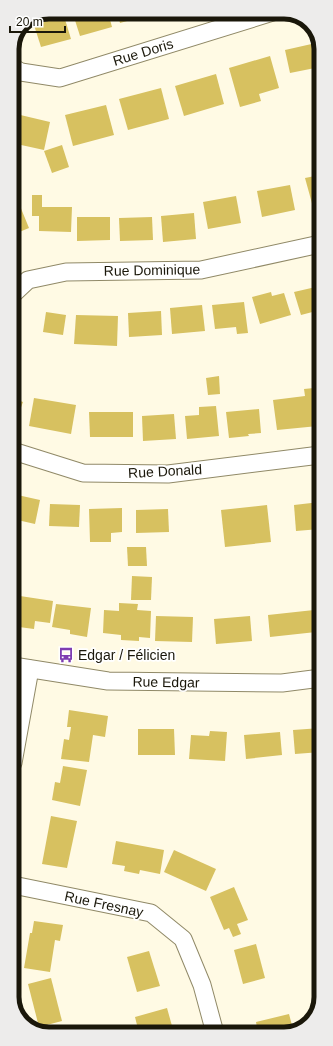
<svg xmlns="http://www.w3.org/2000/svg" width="333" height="1046" font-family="Arial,sans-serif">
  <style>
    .building { fill: #d7c160 }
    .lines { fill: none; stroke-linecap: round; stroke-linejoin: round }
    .street-casing { stroke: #908967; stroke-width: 19 }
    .street { stroke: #fff; stroke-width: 17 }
    .labels { text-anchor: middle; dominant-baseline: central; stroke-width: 3.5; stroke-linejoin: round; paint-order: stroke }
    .street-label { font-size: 14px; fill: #1a170a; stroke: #fff }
    .poi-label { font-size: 14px; fill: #1a170a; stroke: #fff; text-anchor: start }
    .rim { fill: none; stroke: #1a170a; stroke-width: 5 }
  </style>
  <rect width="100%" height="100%" fill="#fffae4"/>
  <g class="building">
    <polygon points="79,12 108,12 112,27 80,36 73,14"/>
    <polygon points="117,12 151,12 152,14 120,23"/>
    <polygon points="64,16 71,39 41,47 34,25"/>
    <polygon points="316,43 320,62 320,67 290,73 285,50"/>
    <polygon points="270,56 279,88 259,94 261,101 240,107 229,68"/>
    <polygon points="216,74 224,104 184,116 175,86"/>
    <polygon points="161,88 169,119 128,130 119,99"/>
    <polygon points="106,105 114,135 73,146 65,115"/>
    <polygon points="12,113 50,122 44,150 12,143"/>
    <polygon points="62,145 69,167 52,173 44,151"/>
    <polygon points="320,175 320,205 313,207 305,178"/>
    <polygon points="290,185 295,210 262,217 257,191"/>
    <polygon points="32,195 42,195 42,207 72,207 71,232 39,231 39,216 32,216"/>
    <polygon points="236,196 241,223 208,229 203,202"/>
    <polygon points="20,206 29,228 12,235 12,209"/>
    <polygon points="194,213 196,239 163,242 161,216"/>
    <polygon points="77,217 110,217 110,240 77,241"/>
    <polygon points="152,217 153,240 120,241 119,218"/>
    <polygon points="320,286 320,310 301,315 294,292"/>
    <polygon points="271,292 272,296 284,293 291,315 260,324 252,297"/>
    <polygon points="244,302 248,333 237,334 236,327 215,329 212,305"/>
    <polygon points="202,305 205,331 172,334 170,308"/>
    <polygon points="161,311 162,335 129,337 128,313"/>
    <polygon points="46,312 66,315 63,335 43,332"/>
    <polygon points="76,315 118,316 117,346 74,344"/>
    <polygon points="219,376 220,394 208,395 206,378"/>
    <polygon points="314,388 318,426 277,430 273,400 305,396 304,389"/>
    <polygon points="12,398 23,402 15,424 13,423"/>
    <polygon points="34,398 76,405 71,434 29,426"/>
    <polygon points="216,406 219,436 187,439 185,416 199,415 199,407"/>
    <polygon points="259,409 261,433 248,434 249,436 229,438 226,412"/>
    <polygon points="89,412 133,412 133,437 90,437"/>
    <polygon points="174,414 176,439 143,441 142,416"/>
    <polygon points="13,494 40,500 35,524 13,519"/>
    <polygon points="320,502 320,529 296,531 294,505"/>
    <polygon points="50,504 80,505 79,527 49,526"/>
    <polygon points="267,505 271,542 225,547 221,510"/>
    <polygon points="122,508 122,532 111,533 111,542 90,542 89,509"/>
    <polygon points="168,509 169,532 136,533 136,510"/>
    <polygon points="127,547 146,547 147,566 128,566"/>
    <polygon points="132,576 152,577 151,600 131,600"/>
    <polygon points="20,596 53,601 50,623 35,621 34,629 19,627 19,622 13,621 13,597 20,598"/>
    <polygon points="119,603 138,604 137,610 151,611 150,638 139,637 139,641 121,640 121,635 103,633 104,610 119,611"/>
    <polygon points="56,604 91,608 87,637 70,634 70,630 52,627"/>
    <polygon points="317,607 321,607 321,628 320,628"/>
    <polygon points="314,610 316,632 270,637 268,615"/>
    <polygon points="156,616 193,617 192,642 155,641"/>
    <polygon points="250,616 252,641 216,644 214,619"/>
    <polygon points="69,710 108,716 105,737 93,735 89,762 61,759 64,739 69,740 71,727 67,727"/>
    <polygon points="321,728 321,752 295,754 293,730"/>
    <polygon points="138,729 174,729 175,755 138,755"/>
    <polygon points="210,731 227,732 225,761 189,759 191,735 209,736"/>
    <polygon points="280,732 282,755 246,759 244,735"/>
    <polygon points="63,766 87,770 80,806 52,800 55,782 60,783"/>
    <polygon points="51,816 77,821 67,868 42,864"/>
    <polygon points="116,841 164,850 160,874 140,870 139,874 124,871 125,866 112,864"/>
    <polygon points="174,850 216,869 206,891 164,872"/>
    <polygon points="234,887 248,920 237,924 241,934 233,937 229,928 224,930 210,897"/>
    <polygon points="34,921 63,925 60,941 55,940 50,972 24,968 30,933 32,933"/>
    <polygon points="256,944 265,978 243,984 234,950"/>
    <polygon points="149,951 160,986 137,992 127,957"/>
    <polygon points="51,978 62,1021 39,1027 28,984"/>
    <polygon points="167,1008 174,1033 149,1033 147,1026 138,1029 135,1017"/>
    <polygon points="289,1014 293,1029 282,1031 282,1033 258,1033 256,1022"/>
    <polygon points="64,1029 65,1034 48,1034 48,1033"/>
  </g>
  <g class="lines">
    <g class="street-casing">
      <g id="street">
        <polyline points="12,67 21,72 60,78 273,12"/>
        <polyline points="12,295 28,280 66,272 201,270 320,244"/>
        <polyline points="13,451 83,473 168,474 320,455"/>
        <polyline points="13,666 108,681 282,683 321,678"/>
        <polyline points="13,763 30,669"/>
        <polyline points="13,885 151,913 183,939 202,985 215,1033"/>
      </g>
    </g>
    <use href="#street" class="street"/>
  </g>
  <defs>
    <g id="bus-bare" transform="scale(1.2)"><path d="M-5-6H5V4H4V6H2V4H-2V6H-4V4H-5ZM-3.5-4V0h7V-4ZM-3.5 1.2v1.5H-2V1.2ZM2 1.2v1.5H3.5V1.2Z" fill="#7e3cb1" stroke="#fff" stroke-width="2.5" paint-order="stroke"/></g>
  </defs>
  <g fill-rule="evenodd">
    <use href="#bus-bare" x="66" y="655"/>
  </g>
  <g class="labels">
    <g class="street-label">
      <text transform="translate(143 52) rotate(-17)">Rue Doris</text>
      <text transform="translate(152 270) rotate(-1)">Rue Dominique</text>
      <text transform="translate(165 471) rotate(-3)">Rue Donald</text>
      <text transform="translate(166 682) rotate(1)">Rue Edgar</text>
      <text transform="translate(104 904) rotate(12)">Rue Fresnay</text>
    </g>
    <g class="poi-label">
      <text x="78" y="655">Edgar / Félicien</text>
    </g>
  </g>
  <path d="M0 0H333V1046H0ZM49 19H284A30 30 0 0 1 314 49V997A30 30 0 0 1 284 1027H49A30 30 0 0 1 19 997V49A30 30 0 0 1 49 19Z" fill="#edeceb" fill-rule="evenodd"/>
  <path class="rim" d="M49 19H284A30 30 0 0 1 314 49V997A30 30 0 0 1 284 1027H49A30 30 0 0 1 19 997V49A30 30 0 0 1 49 19Z"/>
  <path d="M10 26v6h55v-6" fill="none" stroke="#1a170a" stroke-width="2"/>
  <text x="16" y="26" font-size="12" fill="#1a170a" stroke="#ffffff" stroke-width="3" paint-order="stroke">20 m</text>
</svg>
